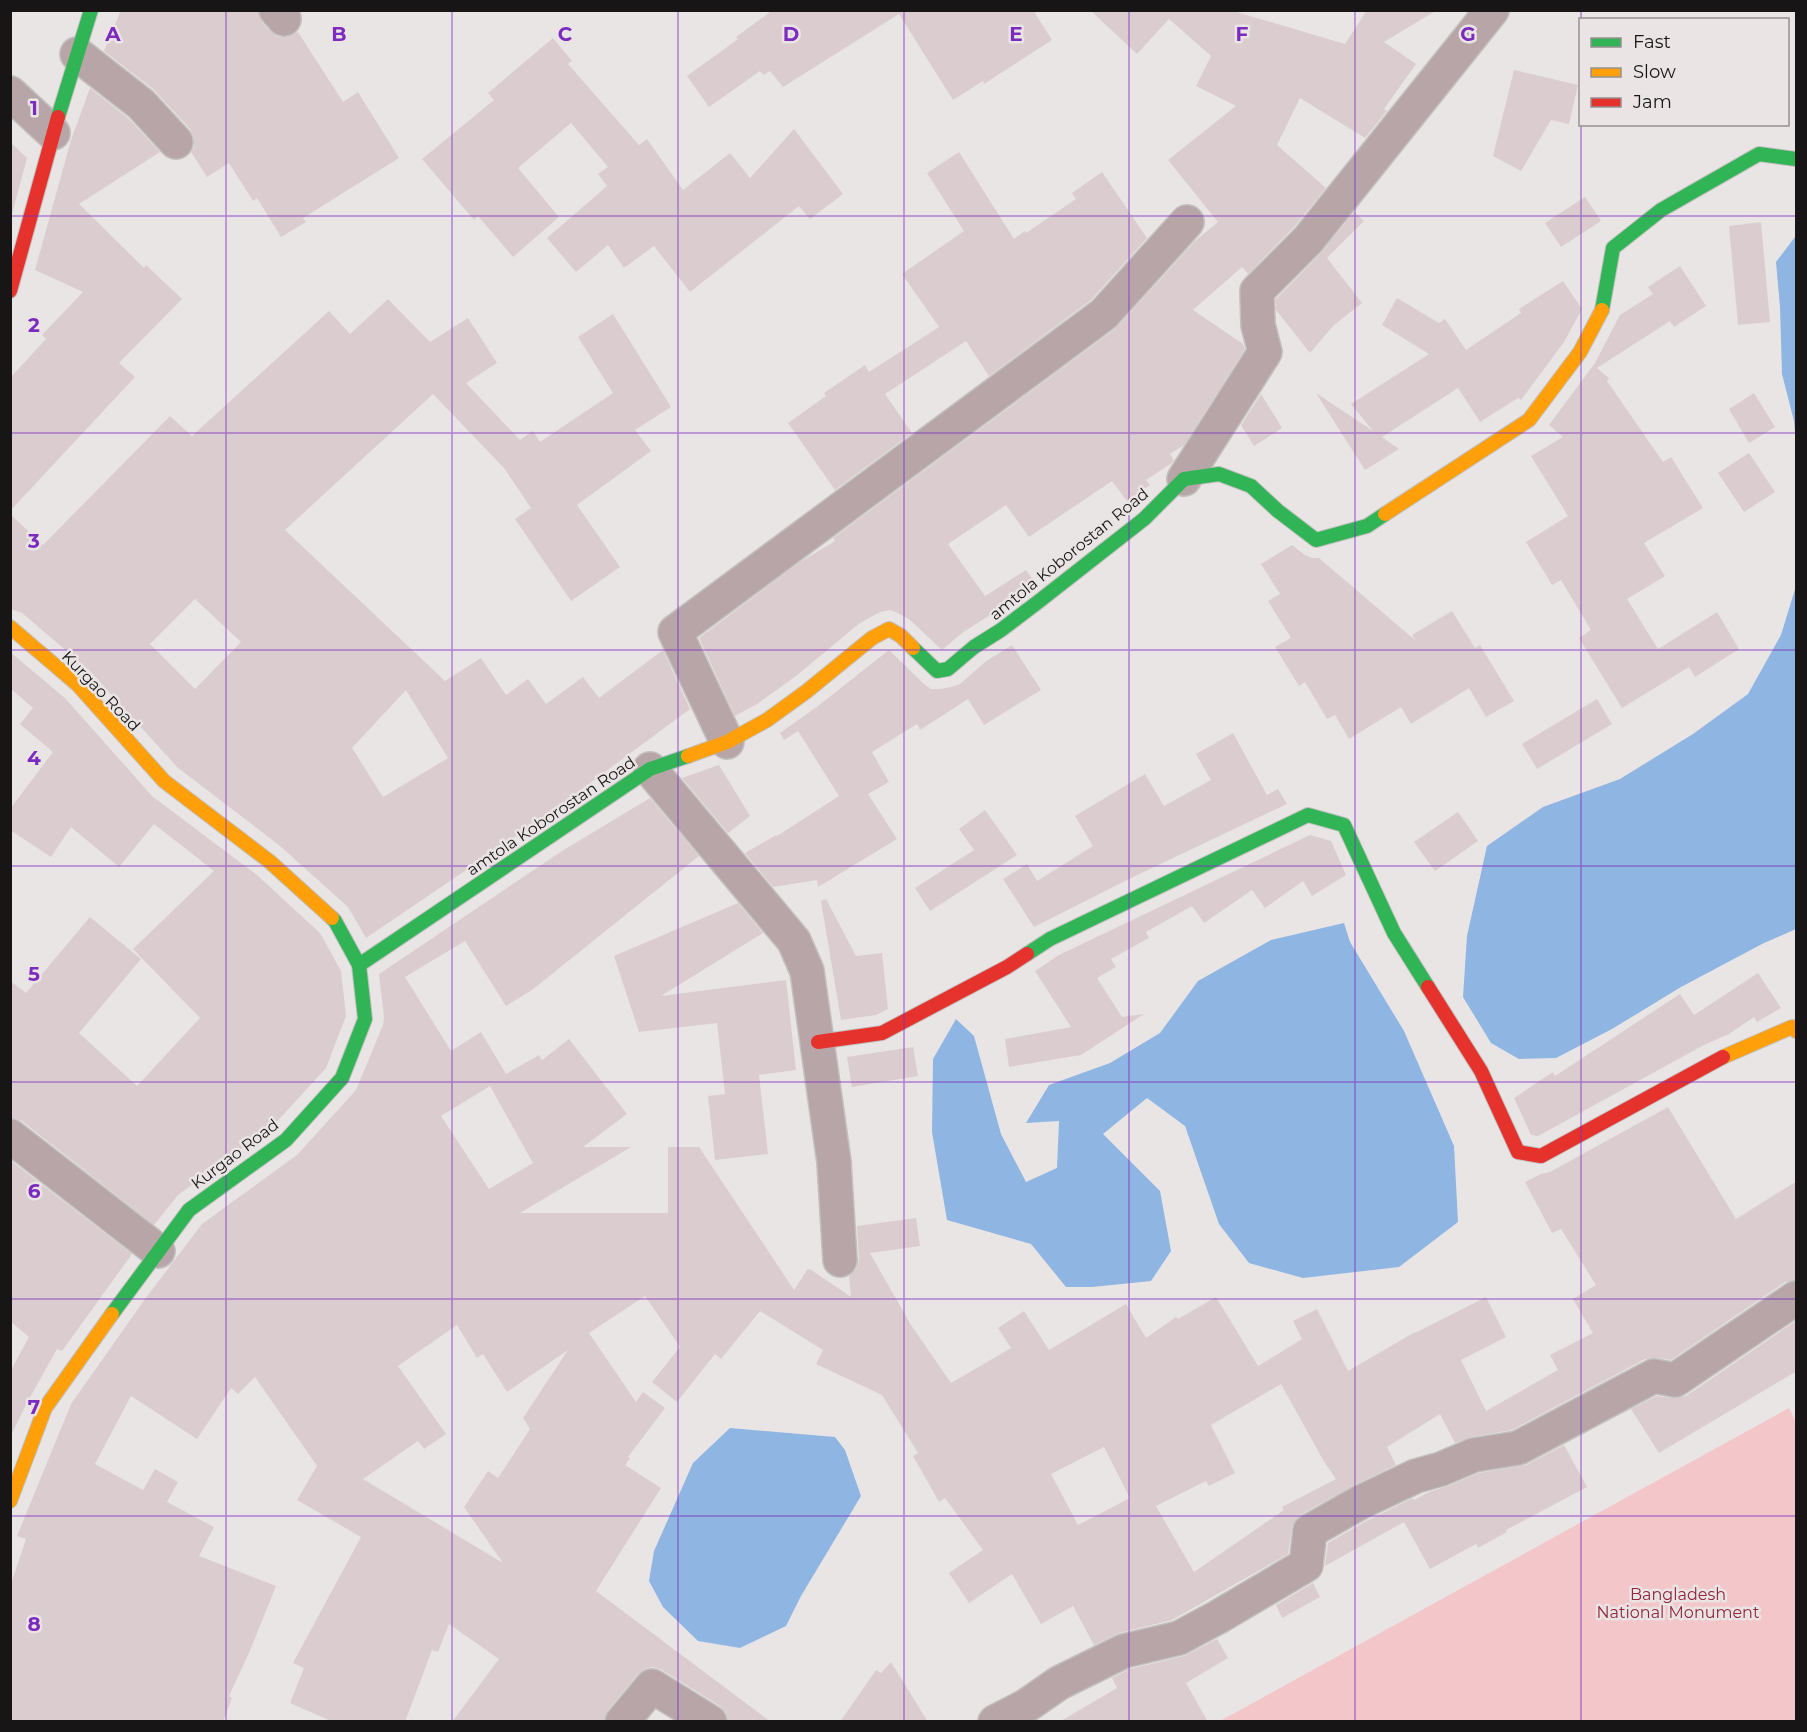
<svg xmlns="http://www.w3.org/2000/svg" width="1807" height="1732" font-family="Montserrat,sans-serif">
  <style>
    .green { fill: #f3c6ca }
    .water { fill: #8fb5e3 }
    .building { fill: #dbcdcf; fill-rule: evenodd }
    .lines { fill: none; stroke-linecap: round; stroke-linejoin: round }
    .street-casing { stroke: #c2c0c0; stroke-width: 36 }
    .fast-casing { stroke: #c2c0c0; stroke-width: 16 }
    .slow-casing { stroke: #c2c0c0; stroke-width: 16 }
    .jam-casing { stroke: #c2c0c0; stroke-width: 16 }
    .street { stroke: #b7a5a7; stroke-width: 33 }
    .fast { stroke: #30b455; stroke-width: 14 }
    .slow { stroke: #ff9f0a; stroke-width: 14 }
    .jam { stroke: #e5322d; stroke-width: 14 }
    .grid { fill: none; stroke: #7b2cbf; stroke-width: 1.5; stroke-opacity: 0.55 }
    .labels { text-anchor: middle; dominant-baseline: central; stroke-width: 5; stroke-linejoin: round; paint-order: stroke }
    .street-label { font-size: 16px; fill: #171515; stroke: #eae4e4 }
    .park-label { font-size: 16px; fill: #90253b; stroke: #eae4e4 }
    .grid-label { font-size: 20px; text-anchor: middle; font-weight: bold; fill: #7b2cbf; stroke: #eae4e4; stroke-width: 5; stroke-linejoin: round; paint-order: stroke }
  </style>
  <rect width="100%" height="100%" fill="#e9e5e5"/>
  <polygon class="green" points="1789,1408 1796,1422 1796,1721 1220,1721"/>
  <g class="water">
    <polygon points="1795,237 1796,237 1796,444 1794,421 1782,374 1780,307 1776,262"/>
    <polygon points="1796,586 1796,929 1762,944 1681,987 1612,1029 1556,1058 1519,1059 1491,1043 1463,997 1467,936 1487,846 1543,807 1620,779 1693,734 1748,694 1781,635"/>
    <polygon points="1344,923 1350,942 1404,1031 1454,1146 1458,1222 1399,1267 1303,1278 1249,1263 1219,1224 1185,1126 1147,1098 1103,1134 1160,1191 1171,1251 1151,1281 1092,1287 1066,1287 1031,1244 947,1220 932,1132 933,1059 956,1019 974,1036 1001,1134 1026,1182 1057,1168 1059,1121 1026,1123 1049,1085 1110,1063 1160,1033 1198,981 1271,940"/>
    <polygon points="730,1428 835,1437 845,1450 861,1496 801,1596 786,1626 740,1648 698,1641 663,1607 649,1581 654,1551 693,1463"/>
  </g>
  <g class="building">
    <polygon points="121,10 258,10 262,22 270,31 278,37 288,37 298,32 343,102 358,92 399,158 303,218 306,222 281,237 257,198 253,201 229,163 207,177 191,152 194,147 194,138 190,129 153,89 104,51"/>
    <polygon points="773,10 1033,10 1052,40 984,84 983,81 953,100 899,14 783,87 770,71 764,75 760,71 709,107 687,76 738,39 736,37"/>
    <polygon points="1090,10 1230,10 1345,44 1367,10 1437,10 1384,42 1416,64 1384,109 1387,111 1386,112 1365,138 1300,98 1277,145 1326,188 1294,227 1248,274 1242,267 1193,310 1243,344 1245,349 1184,445 1170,454 1174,460 1172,463 1146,480 1150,485 1127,501 1112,481 1029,537 1006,505 948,544 985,596 1026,570 1034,581 1027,587 990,615 962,633 942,650 910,620 898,613 890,610 880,612 860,623 796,676 757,704 735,716 699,638 800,562 835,541 833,538 1115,329 1195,241 1218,222 1168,160 1236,106 1196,86 1211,56 1169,19 1137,54"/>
    <polygon points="553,38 572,61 568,64 639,145 647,139 683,190 730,153 750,178 794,129 843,194 810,219 799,206 690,292 654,246 624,268 608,245 576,272 547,238 607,186 598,174 608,167 571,123 518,168 559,217 513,257 478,216 474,220 422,159 494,100 488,93"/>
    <polygon points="1514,70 1578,85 1569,124 1551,120 1521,171 1493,156"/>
    <polygon points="90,88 128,118 160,152 79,204 144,268 146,265 182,299 119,363 135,377 10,511 10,378 46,339 42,335 83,292 35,270 71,140"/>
    <polygon points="10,142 27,158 12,214 10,213"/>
    <polygon points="959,152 1014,239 1025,231 1026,233 1076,199 1072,193 1102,172 1147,238 1091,300 989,376 966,341 885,394 912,433 835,490 788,423 826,396 824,393 865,365 869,372 939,327 902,274 964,231 927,173"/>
    <polygon points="1585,197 1601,221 1561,247 1545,223"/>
    <polygon points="1354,212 1364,221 1327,258 1362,303 1333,326 1310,353 1276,310 1276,299 1321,253"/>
    <polygon points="1761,222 1770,322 1738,325 1729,226"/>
    <polygon points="1680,266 1706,306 1674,327 1670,321 1597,368 1609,378 1607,381 1663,462 1671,457 1703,508 1644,543 1665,576 1627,599 1658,649 1717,612 1739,649 1695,677 1689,667 1622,708 1579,638 1591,630 1561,580 1552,585 1526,542 1568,516 1531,456 1563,437 1549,425 1595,363 1620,315 1653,294 1648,287"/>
    <polygon points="1563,281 1582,309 1564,342 1521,400 1518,398 1480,422 1458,388 1382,437 1399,449 1365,470 1316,393 1373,431 1351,404 1429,354 1382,325 1397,298 1439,323 1445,319 1466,350 1521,313 1519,309"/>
    <path d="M388,299L430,342L468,318L497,363L466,383L520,440L533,431L540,442L613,393L578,337L613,314L671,407L635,430L651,451L577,505L620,567L571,601L515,519L531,508L504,468L433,394L285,530L445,681L481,658L506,695L528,679L546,704L583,677L599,698L663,650L690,709L540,820L366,938L348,907L280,846L177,767L90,671L22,613L10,609V514L43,545L170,416L192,436L329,311L350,334ZM195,599L241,642L195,689L150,644ZM406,690L448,758L383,797L352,748Z"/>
    <polygon points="1754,393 1775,427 1749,443 1729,409"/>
    <polygon points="1261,394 1282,428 1254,446 1241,425"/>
    <polygon points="1749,453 1775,492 1744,512 1718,473"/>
    <polygon points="1292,545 1305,555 1312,558 1319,558 1416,641 1412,635 1452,611 1475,648 1480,645 1514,701 1486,717 1469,688 1411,724 1401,707 1349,739 1335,715 1327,719 1305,682 1299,686 1275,647 1291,638 1268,601 1280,594 1261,564"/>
    <polygon points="1012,645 1041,690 984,725 968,699 920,730 917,724 872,752 889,782 868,794 897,839 818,887 817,880 773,887 745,853 776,835 777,836 839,796 798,731 784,740 780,733 818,706 889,650 924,684 931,689 940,689 951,687 960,684 985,662"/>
    <polygon points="10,652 65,698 152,796 257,875 320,933 341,971 346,1016 326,1068 273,1126 178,1195 154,1225 22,1121 10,1118 10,981 26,993 90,917 141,959 79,1033 137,1086 200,1018 133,949 214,871 154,824 119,867 71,827 51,857 10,830 10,809 53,752 20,724 33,708 10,688"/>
    <polygon points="1597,699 1612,724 1537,769 1522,744"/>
    <polygon points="1233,733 1267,795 1278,789 1287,804 1129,879 1034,927 1003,879 1027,864 1037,881 1093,846 1075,816 1145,774 1164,806 1211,780 1196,754"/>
    <polygon points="719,765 750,816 728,833 682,778"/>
    <path d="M650,798L699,856L532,990L506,1006L465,941L405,977L451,1051L481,1032L506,1074L539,1055L542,1060L569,1039L627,1114L583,1147H631L520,1213H668V1147H699L794,1290L807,1270L810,1269L851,1297L849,1276L856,1269L859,1259L857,1226L916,1218L920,1246L870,1253L911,1325L951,1383L1011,1348L998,1328L1024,1311L1049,1350L1126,1304L1146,1338L1176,1317L1178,1319L1216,1297L1258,1366L1302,1339L1293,1321L1317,1309L1348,1371L1415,1332V1333L1486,1297L1506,1337L1461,1360L1486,1411L1558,1370L1550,1355L1593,1333L1573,1299L1596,1285L1561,1229L1552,1233L1525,1182L1541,1174L1550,1172L1668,1107L1736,1219L1797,1181V1280L1785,1282L1671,1360L1658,1358L1645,1359L1512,1430L1471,1437L1455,1443L1440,1414L1387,1447L1396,1465L1350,1487L1300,1515L1295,1520L1292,1528L1288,1554L1172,1620L1119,1633L1094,1645L1073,1606L1041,1624L1012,1574L969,1603L949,1573L983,1550L945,1498L939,1502L913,1456L918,1453L882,1395L816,1364L823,1350L760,1311L721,1359L715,1354L677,1402L652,1382L680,1347L645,1296L589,1333L636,1402L643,1392L665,1408L628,1457L630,1458L625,1465L661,1488L596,1591L771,1722H729L726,1713L720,1706L662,1670L653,1667L644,1669L638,1674L608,1710L604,1722H452L499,1659L449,1624L438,1652L432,1650L405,1722H333L290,1703L304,1668L293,1663L361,1537L297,1500L317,1466L255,1377L238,1394L231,1388L197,1439L131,1396L95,1464L143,1490L155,1469L178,1482L167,1502L214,1527L199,1556L276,1586L249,1653L229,1696L232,1698L223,1722H10V1587L26,1539L17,1536L71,1404L145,1299L202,1224L297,1155L356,1090L383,1025L384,1017L379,974L562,851ZM490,1086L533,1163L489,1189L441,1116ZM457,1325L477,1358L483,1354L507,1392L568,1350L523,1418L530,1429L498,1478L488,1471L464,1507L503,1563L363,1479L418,1441L424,1449L446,1434L398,1366ZM1281,1384L1323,1460L1336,1479L1282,1507L1284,1510L1194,1572L1156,1506L1206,1481L1209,1486L1235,1473L1211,1425ZM1104,1447L1130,1498L1078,1525L1051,1474Z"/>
    <polygon points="985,810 1017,855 930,911 915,888 974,850 959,829"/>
    <polygon points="1458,812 1478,841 1435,871 1414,842"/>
    <polygon points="1310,835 1331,841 1346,875 1312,896 1303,881 1265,908 1252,890 1204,923 1192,906 1146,932 1149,938 1111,959 1116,967 1097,978 1122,1017 1144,1014 1081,1055 1009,1067 1005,1039 1071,1027 1035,971 1059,955"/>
    <polygon points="826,899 856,956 882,953 888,1009 876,1015 841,1020 821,901"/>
    <polygon points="738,903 763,933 661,996 786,980 796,1070 759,1075 768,1154 715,1160 708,1096 725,1094 717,1023 639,1032 614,956"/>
    <polygon points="1758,973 1781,1008 1757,1022 1754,1017 1729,1034 1704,1045 1538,1136 1531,1135 1514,1098 1553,1072 1555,1076 1680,994 1694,1015"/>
    <polygon points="913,1047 918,1076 852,1087 847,1057"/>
    <polygon points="10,1160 132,1254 62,1351 57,1349 28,1401 10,1437 10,1372 29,1337 10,1321"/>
    <polygon points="1797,1320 1797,1371 1659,1453 1631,1409 1657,1396 1671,1398 1686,1396"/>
    <polygon points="1564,1445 1587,1487 1506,1530 1507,1532 1478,1548 1476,1544 1430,1569 1404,1522 1325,1566 1328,1543 1368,1520 1413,1498 1414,1500 1429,1492 1448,1486 1479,1473 1526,1465"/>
    <polygon points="1313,1583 1320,1597 1282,1618 1276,1605"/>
    <polygon points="1217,1639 1228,1658 1186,1683 1208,1722 1059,1722 1117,1688 1112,1678 1130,1669 1184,1656"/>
    <polygon points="891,1662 928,1722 840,1722 876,1670 881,1673"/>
  </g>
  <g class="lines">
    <g class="street-casing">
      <g id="street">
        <polyline points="276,10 284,19"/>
        <polyline points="77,54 141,104 176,142"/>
        <polyline points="10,93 53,133"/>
        <polyline points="1184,479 1265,352 1258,325 1257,291 1308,240 1492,10"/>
        <polyline points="727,742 675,632 1104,314 1187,222"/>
        <polyline points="650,769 794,941 807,971 834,1162 840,1260"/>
        <polyline points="10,1136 158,1251"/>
        <polyline points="622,1722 652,1686 710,1722"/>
        <polyline points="995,1722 1026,1706 1059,1683 1124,1651 1179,1638 1218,1617 1306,1565 1310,1531 1359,1503 1416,1476 1441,1469 1474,1455 1518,1448 1654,1376 1675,1380 1796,1298"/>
      </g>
    </g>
    <g class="fast-casing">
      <g id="fast">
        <polyline points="58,117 91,10"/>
        <polyline points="1602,310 1613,248 1661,210 1759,154 1796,159"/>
        <polyline points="913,648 937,671 948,669 974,647 1001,630 1038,602 1144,519 1184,479 1219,474 1251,486 1278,511 1316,540 1367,526 1385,514"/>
        <polyline points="1027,954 1050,939 1308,815 1344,825 1394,933 1428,987"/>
        <polyline points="359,965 650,769 688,756"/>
        <polyline points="112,1314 189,1210 286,1140 342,1078 365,1019 359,965 335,921 332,918"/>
      </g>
    </g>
    <g class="slow-casing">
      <g id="slow">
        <polyline points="1385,514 1529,420 1580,352 1602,310"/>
        <polyline points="10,627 78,685 164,781 269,861 332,918"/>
        <polyline points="688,756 727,742 767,720 807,691 872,638 889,629 901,636 913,648"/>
        <polyline points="1723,1057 1792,1027 1796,1031"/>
        <polyline points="10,1501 45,1408 112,1314"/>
      </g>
    </g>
    <g class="jam-casing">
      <g id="jam">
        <polyline points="10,291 58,117"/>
        <polyline points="1428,987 1481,1071 1518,1152 1541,1156 1723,1057"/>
        <polyline points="818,1042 882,1033 1007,967 1027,954"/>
      </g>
    </g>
    <use href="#street" class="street"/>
    <use href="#fast" class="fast"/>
    <use href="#slow" class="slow"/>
    <use href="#jam" class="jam"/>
  </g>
  <path class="grid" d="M226,10V1722M452,10V1722M678,10V1722M904,10V1722M1129,10V1722M1355,10V1722M1581,10V20M1581,124V1722M10,216H1796M10,433H1796M10,650H1796M10,866H1796M10,1082H1796M10,1299H1796M10,1516H1796"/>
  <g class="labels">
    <g class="street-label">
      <text transform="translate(1069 554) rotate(-39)">amtola Koborostan Road</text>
      <text transform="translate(101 691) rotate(46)">Kurgao Road</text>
      <text transform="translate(551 816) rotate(-34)">amtola Koborostan Road</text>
      <text transform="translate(235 1154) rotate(-37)">Kurgao Road</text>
    </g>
    <g class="park-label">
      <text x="1678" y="1594">Bangladesh<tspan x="1678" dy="18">National Monument</tspan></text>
    </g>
  </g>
  <g class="grid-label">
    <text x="113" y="41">A</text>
    <text x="339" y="41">B</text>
    <text x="565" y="41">C</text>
    <text x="791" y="41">D</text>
    <text x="1016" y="41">E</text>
    <text x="1242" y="41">F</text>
    <text x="1468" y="41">G</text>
    <text x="34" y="115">1</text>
    <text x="34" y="332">2</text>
    <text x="34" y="548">3</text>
    <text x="34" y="765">4</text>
    <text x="34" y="981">5</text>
    <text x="34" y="1198">6</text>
    <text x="34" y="1414">7</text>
    <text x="34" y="1631">8</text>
  </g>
  <rect width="1807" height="1732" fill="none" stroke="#171515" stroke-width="24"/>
  <rect x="1579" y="18" width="210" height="108" fill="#eae4e4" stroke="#969191" stroke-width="1.5"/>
  <rect x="1591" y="38" width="30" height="9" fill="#30b455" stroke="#969191" stroke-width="1.5"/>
  <text x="1633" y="48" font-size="18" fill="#171515">Fast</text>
  <rect x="1591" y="68" width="30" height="9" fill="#ff9f0a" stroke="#969191" stroke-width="1.5"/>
  <text x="1633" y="78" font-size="18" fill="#171515">Slow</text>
  <rect x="1591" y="98" width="30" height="9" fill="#e5322d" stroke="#969191" stroke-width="1.5"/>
  <text x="1633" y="108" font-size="18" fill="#171515">Jam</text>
</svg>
